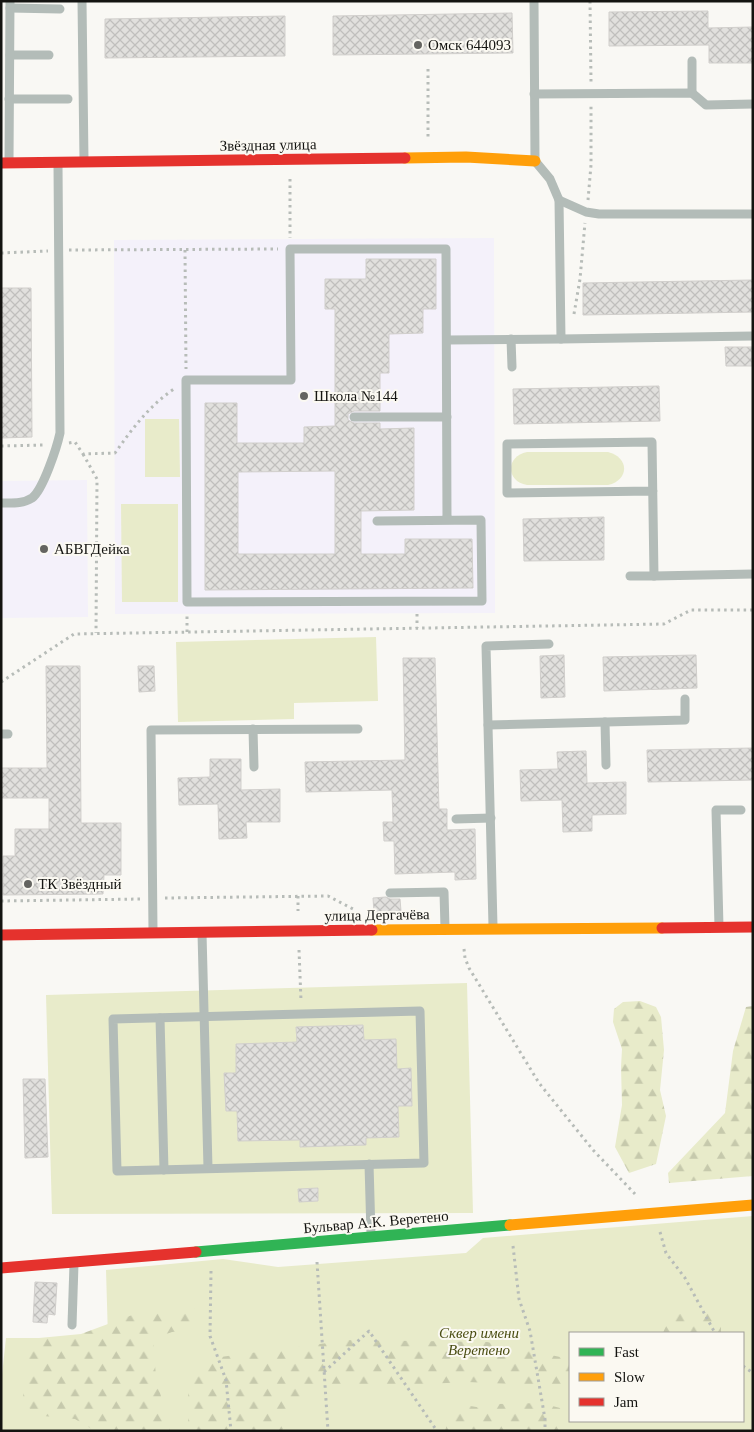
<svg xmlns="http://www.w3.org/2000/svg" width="754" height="1432" font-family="Georgia,serif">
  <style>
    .education { fill: #f4f1fa }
    .green { fill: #e8ebca; fill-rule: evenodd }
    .forest { fill: url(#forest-firs) }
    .building { fill: url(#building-cross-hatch); stroke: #d1cfcc; fill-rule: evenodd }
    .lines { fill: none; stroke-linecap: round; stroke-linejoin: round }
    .path { stroke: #b7bcb8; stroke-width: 3; stroke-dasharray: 2.5 4; stroke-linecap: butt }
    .lane { stroke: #b3bcb8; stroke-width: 9 }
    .fast { stroke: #30b455; stroke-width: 11 }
    .slow { stroke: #ff9f0a; stroke-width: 11 }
    .jam { stroke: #e5322d; stroke-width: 11 }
    .poi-dot { fill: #646460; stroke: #fbf9f2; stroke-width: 2 }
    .labels { text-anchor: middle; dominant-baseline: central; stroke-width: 4; stroke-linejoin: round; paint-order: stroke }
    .poi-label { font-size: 15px; fill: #141411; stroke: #fbf9f2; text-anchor: start }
    .street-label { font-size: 15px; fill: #141411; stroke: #fbf9f2 }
    .park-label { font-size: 15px; font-style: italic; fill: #4a4d12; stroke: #fbf9f2 }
  </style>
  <defs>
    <pattern id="forest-firs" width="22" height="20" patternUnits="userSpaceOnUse" patternTransform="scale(1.25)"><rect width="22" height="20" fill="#e8ebca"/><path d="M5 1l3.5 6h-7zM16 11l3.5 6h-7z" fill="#c6c9ac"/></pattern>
    <pattern id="building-cross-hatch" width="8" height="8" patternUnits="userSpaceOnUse" patternTransform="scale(1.25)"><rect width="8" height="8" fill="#e1e0dd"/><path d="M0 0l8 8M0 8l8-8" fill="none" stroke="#c0bfbd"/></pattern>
  </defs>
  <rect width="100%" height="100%" fill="#f9f8f4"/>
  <g class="education">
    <polygon points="494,238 495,613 115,614 114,240"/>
    <polygon points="87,480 88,617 1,618 1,481"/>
  </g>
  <g class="green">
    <polygon points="145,419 179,419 180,477 145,477"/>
    <path d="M527,452H608C629,457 630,480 608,485H527C505,481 506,456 527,452Z"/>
    <polygon points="121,504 178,504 178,602 122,602"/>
    <polygon points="376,637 378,701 294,703 294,719 178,722 176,642"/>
    <polygon points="467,983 473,1213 52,1214 46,995"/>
    <path d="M753,1216V1431H1V1384L6,1338H108L106,1270L223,1259L278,1267L466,1253L483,1238ZM570,1333H743V1421H570Z"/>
  </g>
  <g class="forest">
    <polygon points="640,1001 656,1007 661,1017 664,1050 660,1090 666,1116 656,1164 629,1173 615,1147 622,1105 621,1067 622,1049 613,1022 614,1009 623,1002"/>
    <polygon points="753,1006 753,1089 751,1091 753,1097 753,1176 669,1183 668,1173 725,1113 733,1051 746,1007"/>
    <polygon points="193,1308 199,1312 199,1322 195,1330 172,1332 153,1339 156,1377 170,1431 95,1431 75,1419 33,1415 23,1396 27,1346 39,1338 81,1334 143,1311"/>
    <polygon points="711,1310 721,1327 721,1333 663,1333 669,1315"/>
    <polygon points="350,1340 487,1342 570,1359 570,1387 468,1382 319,1389 292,1403 282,1431 188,1431 188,1377 198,1360"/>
    <polygon points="453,1403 482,1408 497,1404 541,1403 560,1408 566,1428 561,1431 445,1431"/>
  </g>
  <g class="building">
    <polygon points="708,11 708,28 753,27 753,63 709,63 709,45 609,46 609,12"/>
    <polygon points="512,13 513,53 333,55 333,16"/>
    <polygon points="285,16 285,56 105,58 105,19"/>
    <path d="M366,259H436V309H423V333L389,334V373H380V411H354L348,414V420L354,423H380V429L414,428V510L361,511V554H405V539H472L473,588L205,590V403H237V443H304V427L335,426V309H325V279H366ZM335,471V554H238V472Z"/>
    <polygon points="753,280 753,312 583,315 583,283"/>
    <polygon points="1,288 31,288 32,437 1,438"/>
    <polygon points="725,347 752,347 752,366 726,366"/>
    <polygon points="659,386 660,421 514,424 513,389"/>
    <polygon points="604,517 604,560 524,561 523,519"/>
    <polygon points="564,655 565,697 541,698 540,656"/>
    <polygon points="696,655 697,688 604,691 603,657"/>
    <polygon points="403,658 435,658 439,809 447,809 447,830 475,829 476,879 455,880 455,872 395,874 394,841 384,841 383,822 393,822 392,790 306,792 305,762 405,760"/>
    <polygon points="46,666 80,666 81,823 121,823 121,875 104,875 103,894 3,895 3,856 15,856 15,829 49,829 49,798 1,798 1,768 47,768"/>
    <polygon points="138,666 154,666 155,691 139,692"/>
    <polygon points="753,748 753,780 648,782 647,750"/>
    <polygon points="586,751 587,783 626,782 626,814 592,815 592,831 563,832 562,800 521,801 520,770 558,769 557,752"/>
    <polygon points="210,759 241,759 241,790 280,789 280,822 246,822 247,838 219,839 218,804 179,805 178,778 210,777"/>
    <polygon points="386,897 390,899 400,899 401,911 374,912 373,898"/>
    <polygon points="363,1025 364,1040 396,1039 397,1069 411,1068 412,1106 398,1106 399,1137 366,1138 366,1145 300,1147 300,1140 238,1141 237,1111 226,1111 224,1073 236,1073 236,1044 297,1042 296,1027"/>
    <polygon points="23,1079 45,1079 48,1157 25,1158"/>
    <polygon points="318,1188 318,1201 299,1202 298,1189"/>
    <polygon points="35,1282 57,1283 55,1315 48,1314 47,1323 33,1322"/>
  </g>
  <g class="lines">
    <g class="path">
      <polyline points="590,1 591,82"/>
      <polyline points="428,69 428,138"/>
      <polyline points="290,179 290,238"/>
      <polyline points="588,200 591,165 591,106"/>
      <polyline points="69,250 278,249"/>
      <polyline points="185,250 186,369"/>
      <polyline points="1,253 48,251"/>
      <polyline points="574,314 580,279 585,223"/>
      <path d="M69,443L75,442L83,454L115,453C132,429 149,406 174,389"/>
      <polyline points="1,446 43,445"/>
      <polyline points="83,454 97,479 96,633"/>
      <polyline points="417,614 417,628"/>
      <polyline points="187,632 187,615"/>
      <polyline points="1,682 74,634 664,624 691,610 753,610"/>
      <polyline points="298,896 298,911"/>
      <polyline points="165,898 328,896 353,909"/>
      <polyline points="1,901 141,899"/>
      <polyline points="464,949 465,958 469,968 539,1083 593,1150 635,1194"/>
      <polyline points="299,950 301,1001"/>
      <polyline points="660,1232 666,1253 685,1278 715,1333"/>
      <polyline points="513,1246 519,1299 530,1331 545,1419 545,1431"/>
      <polyline points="317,1262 328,1431"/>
      <polyline points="211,1271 210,1336 226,1380 231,1431"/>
      <polyline points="743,1366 753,1373"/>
      <polyline points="324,1372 369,1331 437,1431"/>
    </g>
    <g class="lane">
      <polyline points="82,1 84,161"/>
      <polyline points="534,1 535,161 550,179 559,200 561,339 753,336"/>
      <polyline points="10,8 60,9"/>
      <polyline points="10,55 49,55"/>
      <polyline points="692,61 692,93"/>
      <polyline points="534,94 692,93 706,105 753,104"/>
      <polyline points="9,99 68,99"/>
      <polyline points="9,161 10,1"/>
      <polyline points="559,200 586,212 599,214 753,214"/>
      <polyline points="511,339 512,367"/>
      <polyline points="447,340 561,339"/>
      <polyline points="354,417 447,417"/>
      <polyline points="653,491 507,493 507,444 652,442 654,576 753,574"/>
      <path d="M1,503C12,503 23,504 32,498C43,490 57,447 60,433L58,165"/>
      <polyline points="377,521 481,520 482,601 187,602 186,380 291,380 290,249 446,249 447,520"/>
      <polyline points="630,576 654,576"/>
      <polyline points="605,722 606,765"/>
      <polyline points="488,725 685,720 685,699"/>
      <polyline points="253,729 254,767"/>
      <polyline points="1,734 8,734"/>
      <polyline points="456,819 491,818"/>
      <polyline points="390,893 444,892 445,928"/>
      <polyline points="493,926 486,646 549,644"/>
      <polyline points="719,927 716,810 741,810"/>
      <polyline points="153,930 151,730 358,729"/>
      <polyline points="202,933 208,1168"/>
      <polygon points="420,1011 424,1163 117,1171 113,1019"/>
      <polyline points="160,1018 164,1170"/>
      <polyline points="369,1164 371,1234"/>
      <polyline points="72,1325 74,1264"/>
    </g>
    <polyline class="fast" points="196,1252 510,1225"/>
    <g class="slow">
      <polyline points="405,158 466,157 535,161"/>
      <polyline points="372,930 662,928"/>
      <polyline points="510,1225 753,1205"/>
    </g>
    <g class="jam">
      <polyline points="1,163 405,158"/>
      <polyline points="662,928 753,927"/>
      <polyline points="1,935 372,930"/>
      <polyline points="1,1268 196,1252"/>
    </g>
  </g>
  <g class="poi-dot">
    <circle cx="418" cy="45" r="5"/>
    <circle cx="304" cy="396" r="5"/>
    <circle cx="44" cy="549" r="5"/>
    <circle cx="28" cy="884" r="5"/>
  </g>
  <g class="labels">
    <g class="poi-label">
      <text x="428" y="45">Омск 644093</text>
      <text x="314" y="396">Школа №144</text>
      <text x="54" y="549">АБВГДейка</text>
      <text x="38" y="884">ТК Звёздный</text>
    </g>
    <g class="street-label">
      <text transform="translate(268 145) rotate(-1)">Звёздная улица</text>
      <text transform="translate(377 915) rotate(-1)">улица Дергачёва</text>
      <text transform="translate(376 1222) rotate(-5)">Бульвар А.К. Веретено</text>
    </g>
    <g class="park-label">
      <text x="479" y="1333">Сквер имени<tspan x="479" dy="17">Веретено</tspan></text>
    </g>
  </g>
  <rect width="754" height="1432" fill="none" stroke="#141411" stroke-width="5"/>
  <rect x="569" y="1332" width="175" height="90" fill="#fbf9f2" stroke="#9f9d98"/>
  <rect x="579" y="1348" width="25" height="8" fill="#30b455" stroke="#9f9d98"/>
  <text x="614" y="1357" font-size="15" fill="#141411">Fast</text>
  <rect x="579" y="1373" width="25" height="8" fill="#ff9f0a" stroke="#9f9d98"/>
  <text x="614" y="1382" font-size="15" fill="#141411">Slow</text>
  <rect x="579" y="1398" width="25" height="8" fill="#e5322d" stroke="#9f9d98"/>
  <text x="614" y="1407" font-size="15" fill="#141411">Jam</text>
</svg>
